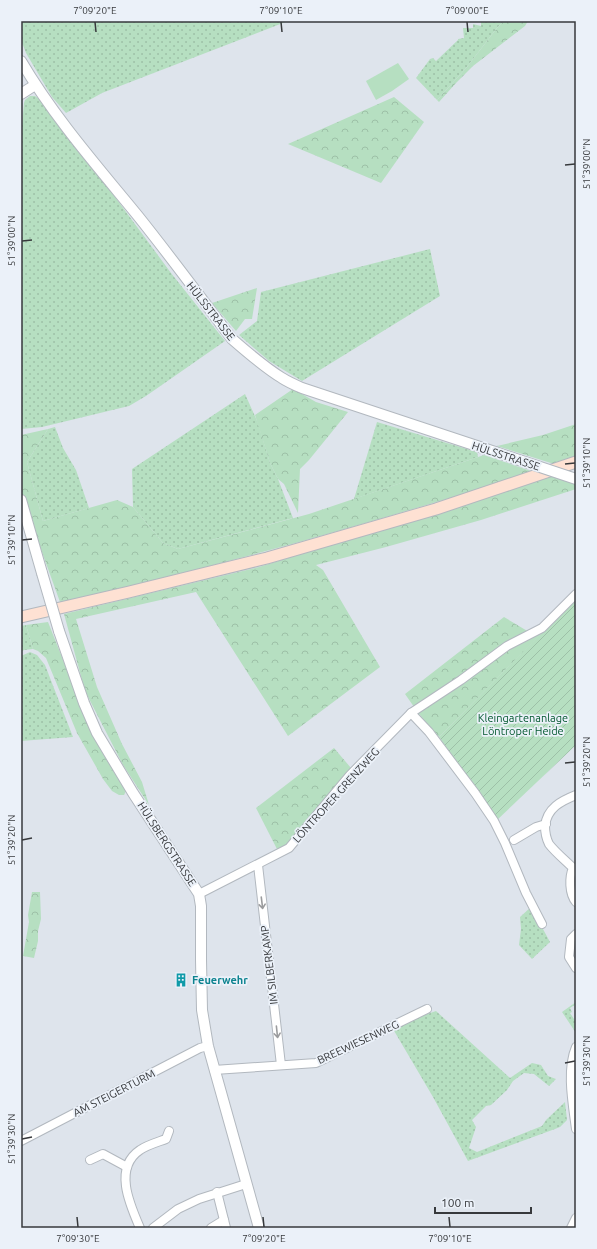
<svg xmlns="http://www.w3.org/2000/svg" width="597" height="1249" font-family="Ubuntu,sans-serif">
  <style>
    .grass { fill: url(#grass-dots) }
    .forest { fill: url(#forest-crowns) }
    .garden { fill: url(#garden-furrows) }
    .pitch { fill: #b6dfc1 }
    .lines { fill: none; stroke-linecap: round; stroke-linejoin: round }
    .minor-casing { stroke: #b2b8bf; stroke-width: 10 }
    .tertiary-casing { stroke: #b2b8bf; stroke-width: 12 }
    .secondary-casing { stroke: #b2b8bf; stroke-width: 13 }
    .minor { stroke: #fff; stroke-width: 8 }
    .tertiary { stroke: #fff; stroke-width: 10 }
    .secondary { stroke: #fee1d3; stroke-width: 11 }
    .tertiary-bridge-casing { stroke: #b2b8bf; stroke-width: 12; stroke-linecap: butt }
    .tertiary-bridge { stroke: #fff; stroke-width: 10 }
    .oneway { stroke: #9b9c9e }
    .ticks { fill: none; stroke: #37393c; stroke-width: 1.5 }
    .labels { text-anchor: middle; dominant-baseline: central; stroke-width: 3.5; stroke-linejoin: round; paint-order: stroke }
    .street-label { font-size: 11px; fill: #37393c; stroke: #ebf1f9 }
    .park-label { font-size: 11px; fill: #02582e; stroke: #ebf1f9 }
    .culture-label { font-size: 11px; font-weight: bold; fill: #0d838f; stroke: #ebf1f9; text-anchor: start }
    .neatline { fill: none; stroke: #37393c; stroke-width: 1.5 }
    .ticks-label { font-size: 10px; text-anchor: middle; fill: #37393c }
  </style>
  <defs>
    <pattern id="grass-dots" width="8" height="8" patternUnits="userSpaceOnUse"><rect width="8" height="8" fill="#b6dfc1"/><path d="M2 2h.1M6 6h.1" fill="none" stroke="#9dc0a7" stroke-width="1.8" stroke-linecap="round"/></pattern>
    <pattern id="forest-crowns" width="20" height="18" patternUnits="userSpaceOnUse"><rect width="20" height="18" fill="#b6dfc1"/><path d="M2 6a3 3 0 1 1 6 0M12 15a3 3 0 1 1 6 0" fill="none" stroke="#9dc0a7"/></pattern>
    <pattern id="garden-furrows" width="10" height="10" patternUnits="userSpaceOnUse"><rect width="10" height="10" fill="#b6dfc1"/><path d="M-1 1l2-2M0 10L10 0M9 11l2-2" fill="none" stroke="#9dc0a7"/></pattern>
  </defs>
  <rect width="100%" height="100%" fill="#dee4ec"/>
  <g class="grass">
    <polygon points="21,21 288,21 102,93 66,113 52,97 26,53 21,40"/>
    <polygon points="481,21 504,21 497,28 467,67 437,100 416,78 430,59 433,58 436,61 458,40 458,39 464,38 463,28 473,28 473,24 481,26"/>
    <polygon points="30,96 35,96 39,99 79,148 171,273 225,341 146,396 129,406 42,427 21,429 21,137 24,103 25,100"/>
    <polygon points="430,249 440,296 302,381 269,361 239,335 257,321 261,292"/>
    <polygon points="245,394 258,423 270,463 278,479 293,518 178,549 163,543 133,507 132,469"/>
    <polygon points="377,422 477,452 478,457 354,499"/>
    <polygon points="55,427 63,448 76,470 89,508 43,521 27,462 48,429"/>
    <polygon points="26,625 33,649 24,650 21,652 21,626"/>
    <polygon points="30,652 37,655 45,665 73,737 21,741 21,656"/>
    <polygon points="531,907 550,942 532,959 519,945 521,929 520,917"/>
    <polygon points="576,1002 576,1004 570,1008 572,1012 570,1013 576,1022 576,1033 562,1012"/>
    <polygon points="436,1011 510,1078 532,1063 541,1065 548,1076 556,1079 549,1086 534,1074 524,1073 513,1081 507,1090 491,1105 486,1106 472,1120 476,1127 469,1148 477,1152 542,1126 546,1120 565,1102 567,1120 560,1127 555,1129 468,1161 433,1097 393,1029 407,1021"/>
  </g>
  <g class="forest">
    <polygon points="504,21 528,21 525,26 473,66 456,83 439,102 437,100 467,67 497,28"/>
    <polygon points="394,97 424,122 381,183 288,144"/>
    <polygon points="257,288 252,319 245,319 236,331 212,303"/>
    <polygon points="293,389 316,402 348,412 309,460 300,469 298,513 284,484 278,479 270,463 255,415"/>
    <polygon points="576,424 576,457 554,464 497,446 543,435"/>
    <path d="M48,429L27,462L43,521L117,500L133,507L163,543L178,549L309,514L484,455L534,472C377,521 220,567 60,602L21,494V435Z"/>
    <polygon points="553,476 576,484 576,489 481,520 386,547 316,565 323,570 380,667 288,736 196,592 76,619 97,687 122,744 142,782 149,805 123,765 85,691 64,614 259,567"/>
    <polygon points="504,617 529,632 551,624 439,737 419,714 405,694"/>
    <polygon points="48,622 93,735 126,791 124,795 119,795 112,791 103,779 77,733 46,658 38,651 33,649 26,625"/>
    <polygon points="334,748 351,768 285,846 278,851 256,808"/>
    <polygon points="32,892 40,892 41,919 38,931 38,941 34,958 23,956 29,922 28,915"/>
  </g>
  <polygon class="garden" points="576,598 576,745 496,821 439,737"/>
  <polygon class="pitch" points="398,63 409,79 392,91 376,100 366,81"/>
  <g class="lines">
    <g class="minor-casing">
      <g id="minor">
        <polyline points="411,713 429,732 475,793 494,821 505,843 526,893 542,924"/>
        <path d="M576,795C561,801 547,808 545,826C545,832 546,838 549,844C555,852 566,861 573,868H576"/>
        <polyline points="514,840 536,827 546,824"/>
        <polyline points="258,865 281,1065"/>
        <path d="M573,868C569,877 569,894 576,902"/>
        <polyline points="199,894 289,848 350,775 411,713 461,680 507,646 542,628 576,594"/>
        <polyline points="576,934 571,939 569,957 576,968"/>
        <path d="M576,1047C566,1070 573,1105 576,1129"/>
        <polyline points="214,1070 316,1063 427,1009"/>
        <polyline points="21,1141 200,1048 208,1046"/>
        <polyline points="90,1160 103,1154 127,1167"/>
        <polyline points="217,1192 226,1228"/>
        <path d="M140,1228C130,1205 113,1168 140,1150C147,1145 158,1142 166,1139L169,1131"/>
        <polyline points="153,1228 178,1209 199,1199 246,1184"/>
        <polyline points="211,1228 224,1220"/>
        <polyline points="571,1228 576,1218"/>
      </g>
    </g>
    <g class="tertiary-casing">
      <g id="tertiary">
        <path d="M21,61C54,117 97,166 138,216C170,256 201,298 232,339C248,353 264,367 282,378C288,382 295,385 302,388L495,452"/>
        <polyline points="21,94 35,85"/>
        <polyline points="21,500 42,573"/>
        <polyline points="59,631 84,703 97,733 133,793 199,894 201,906 201,960 202,1010 208,1046 259,1228"/>
      </g>
    </g>
    <g class="secondary-casing">
      <polyline id="secondary" points="21,617 129,592 267,558 436,509 576,462"/>
    </g>
    <use href="#minor" class="minor"/>
    <use href="#tertiary" class="tertiary"/>
    <use href="#secondary" class="secondary"/>
    <g class="tertiary-bridge-casing">
      <g id="tertiary-bridge">
        <polyline points="495,452 576,479"/>
        <polyline points="42,573 59,631"/>
      </g>
    </g>
    <use href="#tertiary-bridge" class="tertiary-bridge"/>
  </g>
  <defs><path id="oneway-shaft" d="M-6 0H5M1.5-3L5.5 0L1.5 3" fill="none" stroke-width="1.6" stroke-linecap="round" stroke-linejoin="round"/></defs>
  <g class="oneway">
    <use href="#oneway-shaft" transform="translate(262 903) rotate(83)"/>
    <use href="#oneway-shaft" transform="translate(277 1032) rotate(84)"/>
  </g>
  <path class="ticks" d="M95,22L96,32M281,22L282,32M467,22L468,32M565,165L575,164M22,241L32,240M565,464L575,463M22,540L32,539M565,763L575,762M22,840L32,838M565,1063L575,1061M22,1139L32,1137M77,1217L78,1227M263,1217L264,1227M449,1217L450,1227"/>
  <defs>
    <g id="building-bare" transform="scale(1.08)"><path d="M-4-6H4V6H1V3H-1V6H-4ZM-2.5-4.3h1.7v1.8h-1.7ZM.8-4.3h1.7v1.8H.8ZM-2.5-1h1.7V.8h-1.7ZM.8-1h1.7V.8H.8Z" fill="#0f9aa8" stroke="#ebf1f9" stroke-width="2.5" paint-order="stroke"/></g>
  </defs>
  <g fill-rule="evenodd">
    <use href="#building-bare" x="181" y="980"/>
  </g>
  <g class="labels">
    <g class="street-label">
      <text transform="translate(211 311) rotate(52)">HÜLSSTRASSE</text>
      <text transform="translate(506 456) rotate(18)">HÜLSSTRASSE</text>
      <text transform="translate(336 795) rotate(-48)">LÖNTROPER GRENZWEG</text>
      <text transform="translate(167 844) rotate(57)">HÜLSBERGSTRASSE</text>
      <text transform="translate(269 965) rotate(-97)">IM SILBERKAMP</text>
      <text transform="translate(358 1042) rotate(-25)">BREEWIESENWEG</text>
      <text transform="translate(114 1093) rotate(-27)">AM STEIGERTURM</text>
    </g>
    <g class="park-label">
      <text x="523" y="718">Kleingartenanlage<tspan x="523" dy="13">Löntroper Heide</tspan></text>
    </g>
    <g class="culture-label">
      <text x="192" y="980">Feuerwehr</text>
    </g>
  </g>
  <rect width="597" height="1249" fill="none" stroke="#ebf1f9" stroke-width="44"/>
  <path d="M435 1207v6h96v-6" fill="none" stroke="#37393c" stroke-width="2"/>
  <text x="441" y="1207" font-size="12" fill="#37393c" stroke="#ebf1f9" stroke-width="3" paint-order="stroke">100 m</text>
  <rect x="22" y="22" width="553" height="1205" class="neatline"/>
  <g class="ticks-label">
    <text x="95" y="14">7°09'20"E</text>
    <text x="281" y="14">7°09'10"E</text>
    <text x="467" y="14">7°09'00"E</text>
    <text transform="translate(586 164) rotate(-90)" y="4">51°39'00"N</text>
    <text transform="translate(11 241) rotate(-90)" y="4">51°39'00"N</text>
    <text transform="translate(586 463) rotate(-90)" y="4">51°39'10"N</text>
    <text transform="translate(11 540) rotate(-90)" y="4">51°39'10"N</text>
    <text transform="translate(586 762) rotate(-90)" y="4">51°39'20"N</text>
    <text transform="translate(11 840) rotate(-90)" y="4">51°39'20"N</text>
    <text transform="translate(586 1061) rotate(-90)" y="4">51°39'30"N</text>
    <text transform="translate(11 1139) rotate(-90)" y="4">51°39'30"N</text>
    <text x="78" y="1242">7°09'30"E</text>
    <text x="264" y="1242">7°09'20"E</text>
    <text x="450" y="1242">7°09'10"E</text>
  </g>
</svg>
